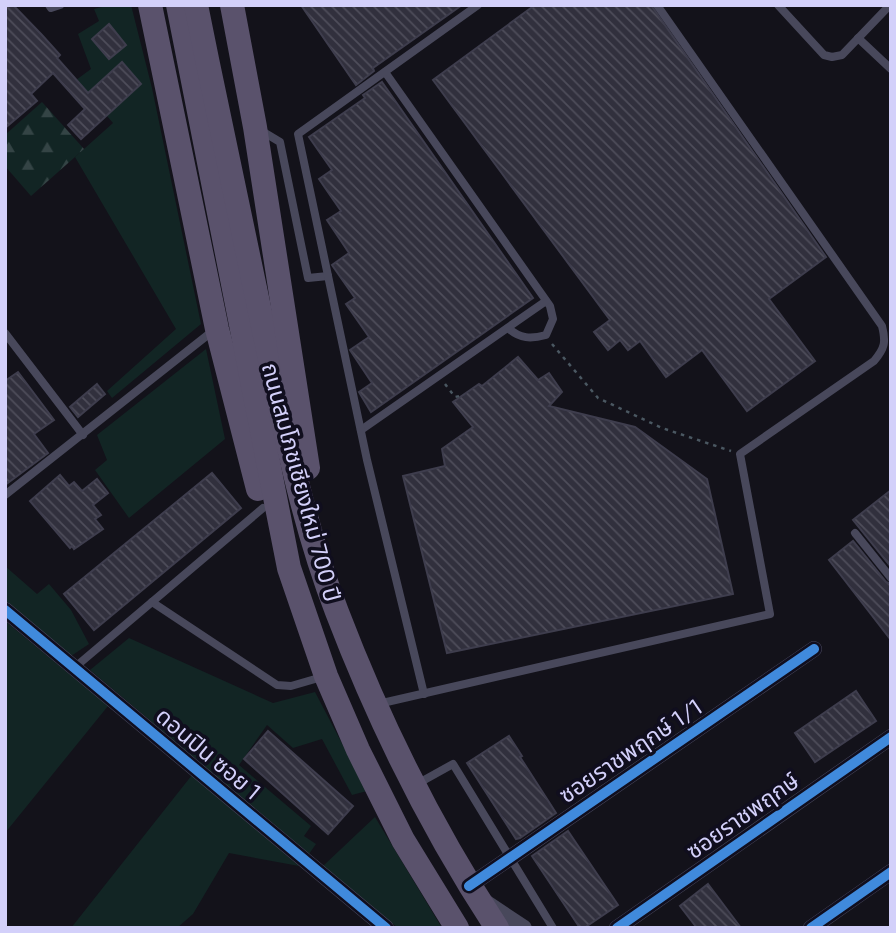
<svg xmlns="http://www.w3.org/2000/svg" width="896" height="933" font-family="'Exo 2','Noto Sans Thai',sans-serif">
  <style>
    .green { fill: #122524 }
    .forest { fill: url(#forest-firs) }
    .building { fill: url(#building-back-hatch); stroke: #3e3d4d; stroke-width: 2 }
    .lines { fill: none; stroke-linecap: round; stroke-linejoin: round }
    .path { stroke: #4a5761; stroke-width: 2.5; stroke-dasharray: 3.5 5; stroke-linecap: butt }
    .service { stroke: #48485b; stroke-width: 8 }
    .minor { stroke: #48485b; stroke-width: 16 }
    .primary { stroke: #5a526c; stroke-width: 24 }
    .cycleway-casing { stroke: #100e1e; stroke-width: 15 }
    .cycleway { stroke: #408adc; stroke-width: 10 }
    .labels { text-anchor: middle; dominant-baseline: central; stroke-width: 7; stroke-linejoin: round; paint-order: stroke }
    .street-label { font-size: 23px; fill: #d3d0fa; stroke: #100e1e }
  </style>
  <defs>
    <pattern id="forest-firs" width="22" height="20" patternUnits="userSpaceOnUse" patternTransform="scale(1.75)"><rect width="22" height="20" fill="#122524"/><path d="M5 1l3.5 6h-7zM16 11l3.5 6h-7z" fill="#344445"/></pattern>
    <pattern id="building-back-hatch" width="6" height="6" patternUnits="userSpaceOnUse" patternTransform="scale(1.75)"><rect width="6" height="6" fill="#31303d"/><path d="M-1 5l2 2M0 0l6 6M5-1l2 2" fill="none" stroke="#4e4d5a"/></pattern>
  </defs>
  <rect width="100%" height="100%" fill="#13121a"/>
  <g class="green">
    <polygon points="109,5 131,5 152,88 201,324 112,398 107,391 176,329 75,157 113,123 76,80 91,69 78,34 99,21 94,9"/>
    <polygon points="206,349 225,439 129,518 95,470 107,460 97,435"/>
    <polygon points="5,566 37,594 49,584 71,610 89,644 71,656 5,600"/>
    <polygon points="5,621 108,706 5,833"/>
    <polygon points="129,638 273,703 315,692 367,791 352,795 322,739 293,748 267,725 239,765 311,826 304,836 316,844 309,854 90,670"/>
    <polygon points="192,775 299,866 229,853 193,914 177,928 71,928"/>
    <polygon points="375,817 442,928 398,928 323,866"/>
  </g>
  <polygon class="forest" points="42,102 84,149 31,196 5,166 5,135"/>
  <g class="building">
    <polygon points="5,5 13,5 42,35 60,55 57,58 88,93 122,62 141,84 81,139 68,125 85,109 53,73 31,94 37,101 5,128"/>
    <polygon points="301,5 462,5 373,68 374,71 356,85"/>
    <polygon points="535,5 651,5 826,257 769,299 815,361 747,411 702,350 666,377 640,341 628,350 620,340 608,350 594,332 610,320 433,80"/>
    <polygon points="109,24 126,45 109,59 92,39"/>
    <polygon points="382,82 533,298 371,412 359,392 372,383 350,350 369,337 346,304 355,298 332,265 349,253 327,220 341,211 319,179 332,170 309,137 365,98 363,95"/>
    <polygon points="518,357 538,380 549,373 562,392 549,406 635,427 707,479 733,594 447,653 403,476 445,466 442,449 473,427 453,402 479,384 482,386"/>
    <polygon points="18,372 54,420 34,434 48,453 5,485 5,381"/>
    <polygon points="97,384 105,394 78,417 70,407"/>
    <polygon points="212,473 241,508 94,630 64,594"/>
    <polygon points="60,475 69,486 74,482 82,491 97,479 108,493 93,505 101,515 95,519 103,529 74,549 72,546 70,548 30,501"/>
    <polygon points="891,490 891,567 853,520"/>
    <polygon points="853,541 886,582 891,584 891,640 829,560"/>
    <polygon points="856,691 876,721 815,762 795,733"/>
    <polygon points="268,731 353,806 328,834 244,759"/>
    <polygon points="509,736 522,756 520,757 556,813 520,838 516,839 467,763"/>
    <polygon points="568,831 618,905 584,928 580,928 532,856"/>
    <polygon points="708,884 741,928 697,928 680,906"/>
  </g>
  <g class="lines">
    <g class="path">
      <polyline points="552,344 598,398 662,428 731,451"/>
      <polyline points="445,384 455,397 464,395"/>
    </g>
    <g class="service">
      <polyline points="49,5 51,8 60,5"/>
      <polyline points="778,5 824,55 832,57 842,55 890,5"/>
      <polyline points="858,38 891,69"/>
      <path d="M385,72L550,306L553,319L546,335C531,339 520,339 508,328"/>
      <polyline points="260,130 280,142 308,278 328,276"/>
      <polyline points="5,333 83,435"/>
      <polyline points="361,430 546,301"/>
      <polyline points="5,495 214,330"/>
      <polyline points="855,533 891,578"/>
      <polyline points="152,602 277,685 291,686 322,677"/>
      <polyline points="74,668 263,508"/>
      <polyline points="424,694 367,460 298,134 478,5"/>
      <path d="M378,704L770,614L740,454L874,361C885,348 886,342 882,326L657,5"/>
      <polyline points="417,784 453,764 553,928"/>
    </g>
    <g class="minor">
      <polyline points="5,610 386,928"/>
      <polyline points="469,886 814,649"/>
      <polyline points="485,902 524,928"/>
      <polyline points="617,928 891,737"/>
      <polyline points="811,928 891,872"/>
    </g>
    <g class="primary">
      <polyline points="150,5 217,329 258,489"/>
      <polyline points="178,5 289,568 326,676 358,750 403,840 457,928"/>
      <path d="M196,5C218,114 241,223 264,331C284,426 302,522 337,612C379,722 432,829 497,928"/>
      <polyline points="232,5 255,127 308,468"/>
    </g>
    <g class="cycleway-casing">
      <g id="cycleway">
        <polyline points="5,610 386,928"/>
        <polyline points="469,886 814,649"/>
        <polyline points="617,928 891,737"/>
        <polyline points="811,928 891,872"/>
      </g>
    </g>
    <use href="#cycleway" class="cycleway"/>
  </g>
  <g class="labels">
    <g class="street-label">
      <text transform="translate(302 482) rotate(75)">ถนนสมโภชเชียงใหม่ 700 ปี</text>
      <text transform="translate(630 750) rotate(-34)">ซอยราชพฤกษ์ 1/1</text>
      <text transform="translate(209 753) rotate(40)">ดอนปิน ซอย 1</text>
      <text transform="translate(742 815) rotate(-35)">ซอยราชพฤกษ์</text>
    </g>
  </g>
  <rect width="896" height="933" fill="none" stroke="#d3d0fa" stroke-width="14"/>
</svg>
